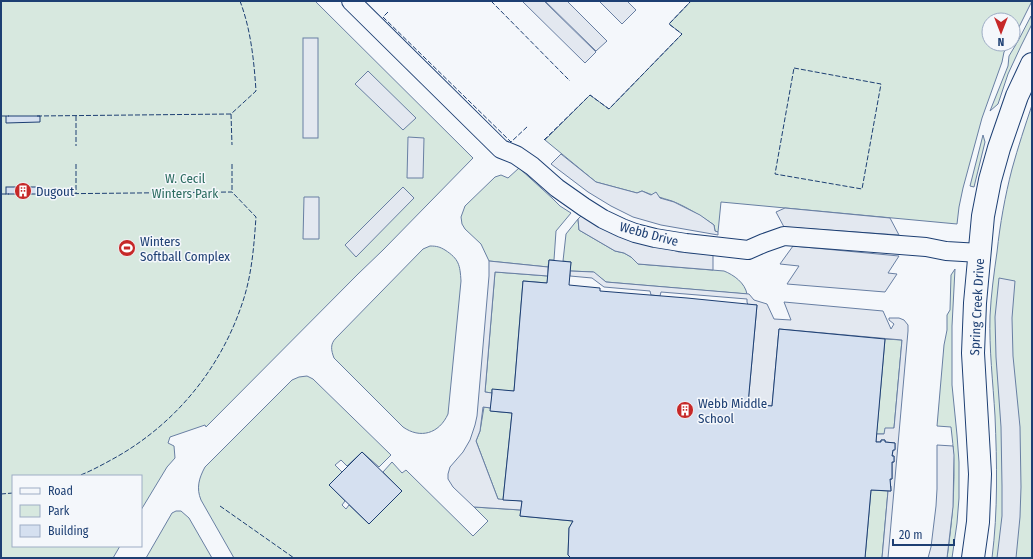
<svg xmlns="http://www.w3.org/2000/svg" width="1033" height="559" font-family="'Fira Sans Condensed',sans-serif">
  <style>
    .green { fill: #d7e8df; stroke: #687fa3 }
    .parking { fill: #e3e8f0; stroke: #687fa3 }
    .building { fill: #d5e0f0; stroke: #1d3f73 }
    .lines { fill: none; stroke-linecap: round; stroke-linejoin: round }
    .minor-casing { stroke: #1d3f73; stroke-width: 20 }
    .tertiary-casing { stroke: #1d3f73; stroke-width: 24 }
    .minor { stroke: #f4f7fb; stroke-width: 18 }
    .tertiary { stroke: #f4f7fb; stroke-width: 22 }
    .fence { stroke: #1d3f73; stroke-width: 1; stroke-dasharray: 5 2; stroke-linecap: butt }
    .labels { text-anchor: middle; dominant-baseline: central; stroke-width: 3; stroke-linejoin: round; paint-order: stroke }
    .park-label { font-size: 13px; fill: #2c6c60; stroke: #f4f7fb }
    .poi-label { font-size: 13px; fill: #1d3f73; stroke: #f4f7fb; text-anchor: start }
    .street-label { font-size: 13px; fill: #1d3f73; stroke: #f4f7fb }
  </style>
  <rect width="100%" height="100%" fill="#f4f7fb"/>
  <g class="green">
    <polygon points="1,1 315,1 473,158 383,250 358,274 206,427 205,425 170,437 168,443 174,446 175,458 167,467 141,510 141,476 13,476 13,546 120,546 113,558 1,558"/>
    <path d="M691,1H1032L1013,39V20H989V44H1010L1004,52L1002,62L982,118L963,188L959,207L957,224L721,202L718,232L715,231L714,225C701,216 687,207 672,201C662,198 652,195 642,191L637,193L596,182L545,140L590,95L609,109L682,34L669,24Z"/>
    <polygon points="1031,16 1032,24 1021,46 1008,74 998,104 990,111 1008,66 1009,56 1018,41"/>
    <path d="M1032,105V558H992C998,511 997,463 995,416C993,382 989,349 990,316C991,295 994,273 997,252C1000,224 1005,196 1012,169C1018,147 1025,126 1032,105Z"/>
    <polygon points="983,135 985,142 974,187 970,186"/>
    <polygon points="519,168 552,198 560,206 571,213 556,231 554,260 549,260 548,267 489,261 481,244 465,229 462,224 461,217 465,206 495,177 501,175 508,178"/>
    <path d="M578,219L579,230L615,251L624,253L631,257L638,264L724,271C734,275 745,283 747,294L606,282L593,272L570,271L571,262L563,261L566,234Z"/>
    <path d="M430,246C437,246 440,247 445,250C459,259 460,265 461,281L448,414C439,434 420,439 403,427L334,358C331,350 330,344 336,338L423,249Z"/>
    <path d="M955,269L952,326V385L957,435L959,462V498L957,523L952,558H947C953,515 957,471 951,427L937,426L944,345L947,330V315L950,310L951,275Z"/>
    <polygon points="495,272 548,276 547,283 523,281 514,391 492,390 492,393 485,392"/>
    <polygon points="885,339 902,340 894,428 884,434 876,434 877,429"/>
    <path d="M307,376L313,379L391,455L379,467L362,452L347,466L341,460L335,465L342,472L329,485L345,501L342,505L346,509L349,505L369,524L402,491L383,472L392,462L402,473L406,470L473,536L488,521L474,507L521,510L520,516L573,521L569,528L568,555L571,558H234L201,500C196,488 199,478 205,467L292,380L299,377Z"/>
    <polygon points="484,407 491,408 491,411 512,413 503,500 498,499 476,441 480,431"/>
    <polygon points="871,490 888,491 882,558 865,558"/>
    <polygon points="176,511 181,511 189,518 212,558 146,558 172,513"/>
  </g>
  <g class="parking">
    <polygon points="522,1 544,1 596,52 585,63"/>
    <polygon points="545,1 567,1 607,41 596,51"/>
    <polygon points="599,1 627,1 636,10 622,24"/>
    <rect x="303" y="38" width="15" height="100"/>
    <polygon points="368,71 416,118 403,130 355,84"/>
    <polygon points="408,137 424,138 423,178 407,178"/>
    <polygon points="561,154 596,182 637,193 642,191 651,195 656,192 660,198 674,202 700,215 714,225 715,231 718,232 718,235 661,225 633,217 611,206 588,192 551,164"/>
    <polygon points="403,187 414,198 356,257 345,245"/>
    <polygon points="304,197 319,197 319,239 303,239"/>
    <polygon points="785,208 890,218 899,235 784,227 776,212"/>
    <polygon points="582,215 660,246 679,252 713,254 713,270 638,264 631,257 624,253 615,251 579,230 578,219"/>
    <polygon points="793,246 899,256 888,273 897,274 885,292 787,284 799,266 780,264"/>
    <polygon points="489,261 548,267 548,276 495,272 485,392 492,393 491,408 483,407 480,431 476,441 498,499 522,501 521,510 474,507 453,487 448,479 448,474 450,467 463,452 470,440 475,425 477,416 489,276"/>
    <polygon points="570,271 594,272 606,282 749,294 754,300 767,304 774,319 791,320 784,302 883,311 891,329 894,324 889,320 889,318 899,318 904,320 908,325 908,331 888,558 882,558 888,491 891,491 891,486 890,485 890,479 892,479 892,462 894,462 894,456 892,456 893,450 895,449 895,443 885,442 885,440 881,440 881,442 876,442 876,434 884,434 885,428 894,428 902,340 779,329 772,406 748,404 757,305 748,305 747,302 747,299 661,292 660,296 651,295 650,291 604,287 592,278 570,276"/>
    <polygon points="999,278 1015,281 1012,318 1013,356 1020,427 1021,487 1020,517 1016,558 997,558 1002,516 1002,486 1001,427 996,357 995,317"/>
    <polygon points="937,445 953,446 954,455 953,507 947,558 928,558 931,547 936,506 937,489"/>
  </g>
  <g class="building">
    <polygon points="6,116 40,116 40,122 6,123"/>
    <rect x="6" y="187" width="35" height="7"/>
    <polygon points="549,260 571,262 569,285 600,288 600,291 687,298 757,305 748,404 772,406 779,329 885,339 876,442 881,442 881,440 885,440 885,442 895,443 895,450 893,450 892,456 894,456 894,462 892,462 892,479 890,479 891,491 871,490 865,558 571,558 568,555 569,528 573,521 520,516 522,501 503,500 512,413 490,411 492,393 492,389 514,391 523,281 547,283"/>
    <polygon points="362,452 402,491 369,524 329,485"/>
  </g>
  <g class="lines">
    <g class="minor-casing">
      <polyline id="minor" points="351,1 501,149 516,155 532,166 557,188 584,207 603,219 622,228 635,233 655,238 686,243 748,250 764,243 784,236 926,247 946,251 980,253"/>
    </g>
    <g class="tertiary-casing">
      <polyline id="tertiary" points="973,558 978,522 980,474 973,353 975,303 983,216 990,180 999,148 1017,96 1032,64"/>
    </g>
    <use href="#minor" class="minor"/>
    <use href="#tertiary" class="tertiary"/>
    <g class="fence">
      <polyline points="491,1 570,81"/>
      <polyline points="388,12 383,17 511,142 528,126"/>
      <polygon points="794,68 881,84 862,189 775,174"/>
      <polyline points="231,114 232,145"/>
      <polyline points="1,116 9,116"/>
      <path d="M37,116L231,114L256,91C254,61 251,30 240,1"/>
      <polyline points="76,116 76,146"/>
      <polyline points="544,140 590,95 609,109 682,34 669,24 691,1"/>
      <polyline points="76,164 76,194"/>
      <polyline points="232,164 232,192"/>
      <polyline points="46,188 46,194"/>
      <polyline points="1,194 9,194"/>
      <path d="M39,194L232,192L256,217C254,245 252,274 243,301C221,369 174,426 111,460C100,466 89,472 78,476"/>
      <polyline points="1,494 13,493"/>
      <polyline points="220,506 294,558"/>
    </g>
  </g>
  <defs>
    <g id="building-disc" transform="scale(0.9)"><circle r="9.5" fill="#c62828" stroke="#f4f7fb"/><path d="M-4-6H4V6H1V3H-1V6H-4ZM-2.5-4.3h1.7v1.8h-1.7ZM.8-4.3h1.7v1.8H.8ZM-2.5-1h1.7V.8h-1.7ZM.8-1h1.7V.8H.8Z" fill="#fff"/></g>
    <g id="stadium-disc" transform="scale(0.9)"><circle r="9.5" fill="#c62828" stroke="#f4f7fb"/><path d="M0-5a6.5 5 0 1 0 0 10a6.5 5 0 1 0 0-10ZM-3.5-1.8h7v3.6h-7Z" fill="#fff"/></g>
  </defs>
  <g fill-rule="evenodd">
    <use href="#building-disc" x="23" y="191"/>
    <use href="#stadium-disc" x="127" y="248"/>
    <use href="#building-disc" x="685" y="410"/>
  </g>
  <g class="labels">
    <g class="park-label">
      <text x="185" y="178">W. Cecil<tspan x="185" dy="15">Winters Park</tspan></text>
    </g>
    <g class="poi-label">
      <text x="36" y="191">Dugout</text>
      <text x="140" y="241">Winters<tspan x="140" dy="15">Softball Complex</tspan></text>
      <text x="698" y="403">Webb Middle<tspan x="698" dy="15">School</tspan></text>
    </g>
    <g class="street-label">
      <text transform="translate(649 234) rotate(15)">Webb Drive</text>
      <text transform="translate(977 307) rotate(-87)">Spring Creek Drive</text>
    </g>
  </g>
  <rect width="1033" height="559" fill="none" stroke="#1d3f73" stroke-width="4"/>
  <rect x="12" y="475" width="130" height="72" fill="#f4f7fb" stroke="#9eadc5"/>
  <rect x="20" y="488" width="20" height="6" fill="#f4f7fb" stroke="#9eadc5"/>
  <text x="48" y="495" font-size="12" fill="#1d3f73">Road</text>
  <rect x="20" y="505" width="20" height="12" fill="#d7e8df" stroke="#9eadc5"/>
  <text x="48" y="515" font-size="12" fill="#1d3f73">Park</text>
  <rect x="20" y="525" width="20" height="12" fill="#d5e0f0" stroke="#9eadc5"/>
  <text x="48" y="535" font-size="12" fill="#1d3f73">Building</text>
  <g transform="translate(1001 32) rotate(180)"><circle r="19" fill="#f4f7fb" stroke="#9eadc5"/>
  <path d="M0-3L7 15L0 10L-7 15Z" fill="#c62828"/>
  <text y="-6" font-size="11" font-weight="bold" text-anchor="middle" fill="#1d3f73">N</text>
  </g>
  <path d="M893 539v6h61v-6" fill="none" stroke="#1d3f73" stroke-width="2"/>
  <text x="899" y="539" font-size="12" fill="#1d3f73" stroke="#f4f7fb" stroke-width="3" paint-order="stroke">20 m</text>
</svg>
